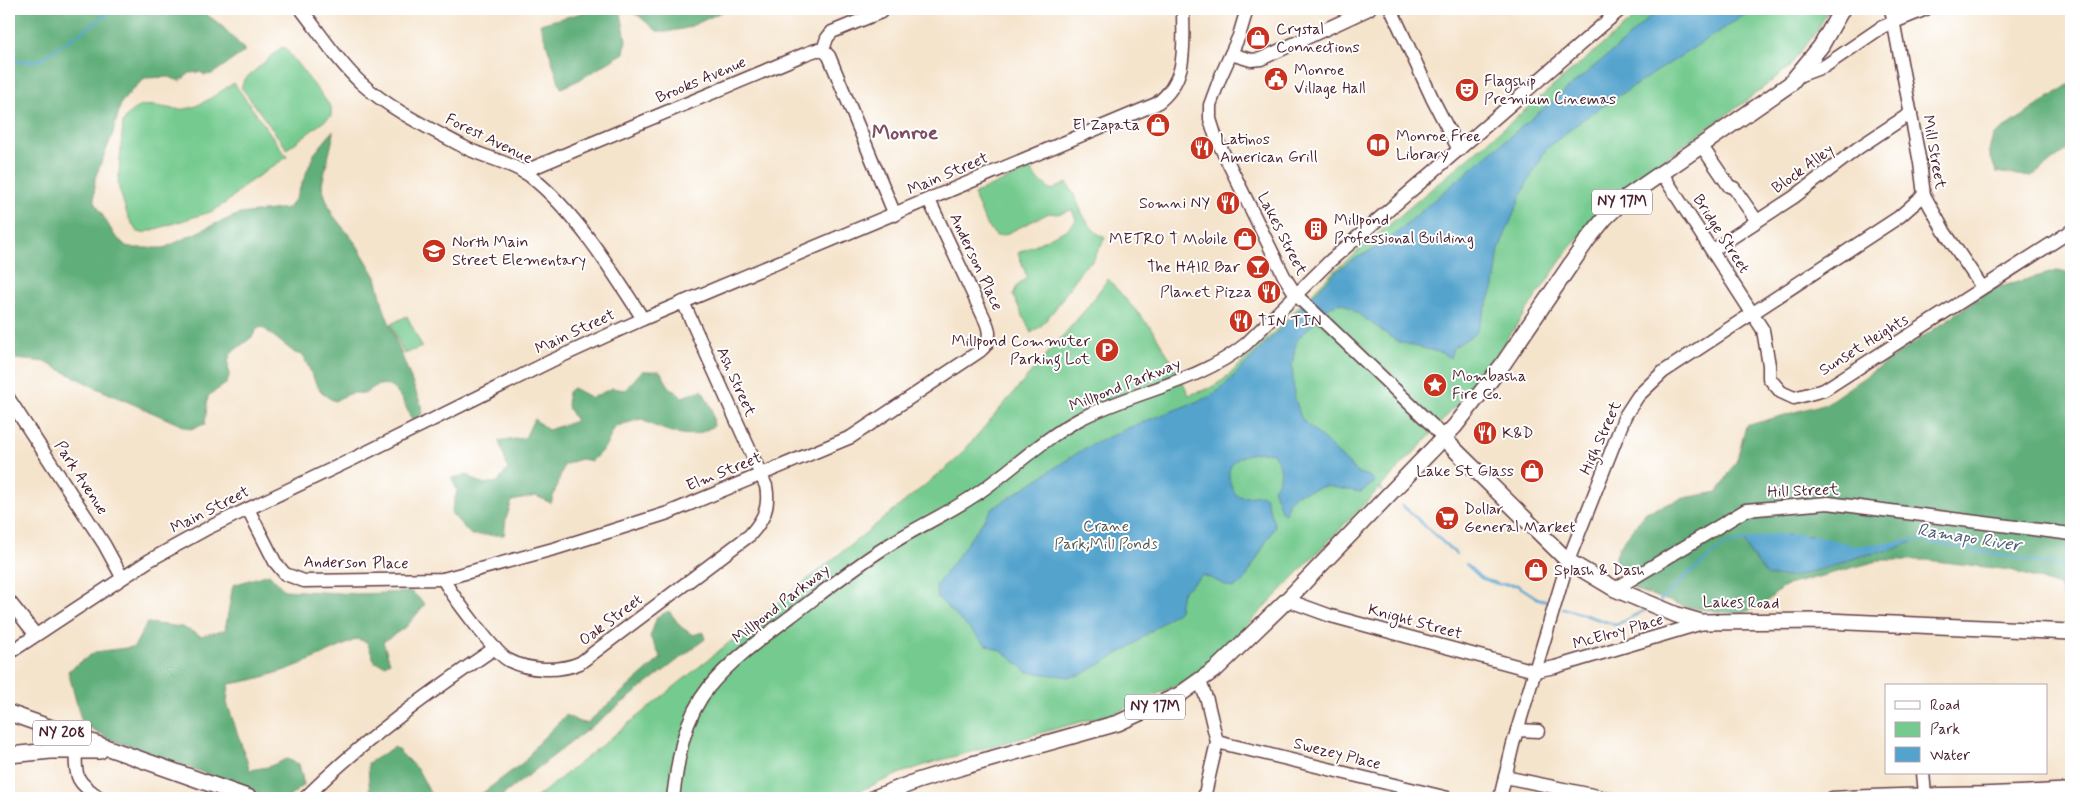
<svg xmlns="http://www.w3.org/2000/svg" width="2080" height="807" font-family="Mynerve,sans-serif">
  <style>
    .green { fill: #75cb8f; stroke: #60755d }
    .forest { fill: #60af7a; stroke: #556752; fill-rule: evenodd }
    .water { fill: #53a3cd; stroke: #4e617c }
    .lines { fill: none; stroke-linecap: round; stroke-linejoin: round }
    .stream { stroke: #53a3cd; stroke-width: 2.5 }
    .minor-casing { stroke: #643d43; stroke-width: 15 }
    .major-casing { stroke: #643d43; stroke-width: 18 }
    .minor { stroke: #fff; stroke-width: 12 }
    .major { stroke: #fff; stroke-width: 15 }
    .labels { text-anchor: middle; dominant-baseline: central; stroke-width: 4; stroke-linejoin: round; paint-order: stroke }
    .shield { fill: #fff; stroke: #80626b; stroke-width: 1 }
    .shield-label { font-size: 15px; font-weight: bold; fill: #4a1f2b }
    .poi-label { font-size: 16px; fill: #4a1f2b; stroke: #fff; text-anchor: start }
    .street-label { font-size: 16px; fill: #4a1f2b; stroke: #fff }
    .park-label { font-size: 16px; fill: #595b4e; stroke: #fff }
    .water-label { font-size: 18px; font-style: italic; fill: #4e5a74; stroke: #fff }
    .district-label { font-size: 21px; font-weight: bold; fill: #7f4d60; stroke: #fff }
  </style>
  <rect width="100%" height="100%" fill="#fff"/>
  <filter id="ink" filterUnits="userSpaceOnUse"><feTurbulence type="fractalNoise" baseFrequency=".02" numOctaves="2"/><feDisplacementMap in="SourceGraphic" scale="10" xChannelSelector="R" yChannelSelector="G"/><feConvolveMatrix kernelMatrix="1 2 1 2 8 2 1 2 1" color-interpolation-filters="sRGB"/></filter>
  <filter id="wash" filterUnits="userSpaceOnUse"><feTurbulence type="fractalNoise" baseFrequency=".0096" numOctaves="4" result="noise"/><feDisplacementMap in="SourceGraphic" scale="20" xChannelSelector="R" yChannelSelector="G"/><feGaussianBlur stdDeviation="1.12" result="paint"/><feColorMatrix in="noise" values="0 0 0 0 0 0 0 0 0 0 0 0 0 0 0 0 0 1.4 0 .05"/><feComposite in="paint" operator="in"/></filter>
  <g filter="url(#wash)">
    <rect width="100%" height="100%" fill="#f5e4cc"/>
    <g class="green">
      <polygon points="1645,9 1829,9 1818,29 1788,68 1746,101 1637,178 1601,211 1568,250 1483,374 1426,440 1264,608 1210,662 1182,683 1117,712 934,762 901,773 843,798 536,798 955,461 1086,309 1108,279 1152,329 1178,372 1189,395 1210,388 1223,380 1253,353 1333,272"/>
      <polygon points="282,47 285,48 331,107 331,116 287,149 241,87 245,79"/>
      <path d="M234,83L287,157L245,185L227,202L213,211L143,233L137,232L128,217L118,185L123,123C139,90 166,115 190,108C205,104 220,91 234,83Z"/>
      <path d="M1031,169L1036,178L1052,190L1067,183C1081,203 1081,225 1105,238L1093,260L1083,268L1055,309L1041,326L1031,333L1013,295L1017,286L1027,277L1018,253L1068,229L1076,220L1072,210L1057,214L1049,213L1004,235L996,236L986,224L974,195L978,192Z"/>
      <polygon points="407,316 422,347 404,354 391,324"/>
    </g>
    <g class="forest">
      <path d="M9,9H199L221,25L244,49V52L212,74L205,75L200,72L190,73L180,81L168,77L145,78L132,90L121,103L113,133L95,178L94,201L115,236L126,246L135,248H164L215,224L240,214L288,208L296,198L314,154L333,131L332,142L322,184L324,193L332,214L357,245L376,277L384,309L421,405L423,414L412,420C405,406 395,376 374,387C371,389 368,392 364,394C353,391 345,395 335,401C314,393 313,371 302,355L295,353L262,327L257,329L252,337L231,353L228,362L229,376L227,383L208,396L205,424L190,429L94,387L45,362L16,359L9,354Z"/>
      <polygon points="587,9 728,9 687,28 667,32 657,31 639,16 625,10 621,13 626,40 624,53 579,80 561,88 540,24 585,12"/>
      <polygon points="2071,83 2071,147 2031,177 1996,172 1989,151 1993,136"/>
      <path d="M2057,271L2071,273V616L2064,603L2059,586L2011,570L1927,560H1881L1784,586L1762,606L1739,614L1687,607L1636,590L1613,567L1619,547L1646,512L1684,498L1718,492L1737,460L1746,426L1827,403L1992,289ZM1775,535L1815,536L1856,547L1915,540L1892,550L1860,556L1833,566L1745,541Z"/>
      <path d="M642,371H660L670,388L682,397L702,390L712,409L714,426C709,428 705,431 700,433C683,439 655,427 640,419L615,427L606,446L592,461L580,459L564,465L551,503L536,496L512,501L506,519L504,535H471L451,513L457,491L452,478L468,475L482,484L498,482L508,469L499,441L525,438L534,419L548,430L576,421L567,406L568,392L573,388L592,398L612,388L625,390Z"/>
      <path d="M269,574L284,590L357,594L412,592L425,604L407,626L383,642L390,662L385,665L375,662L367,642L357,639C316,658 275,678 229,684L227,703L250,770L268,767L287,759L299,764L304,785L288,798H273L110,739L82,723L68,671L95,652L134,647L147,623L182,627L201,636L225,630L233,585Z"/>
      <polygon points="669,611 681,627 693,635 703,632 705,639 499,798 476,798 525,761 537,744 566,715 579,722 587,723 661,658 650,637 657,617"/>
      <polygon points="395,747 418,770 433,798 370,798 368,763"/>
    </g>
    <g class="water">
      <path d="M1658,9H1754L1586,117L1546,149L1524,189L1499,249L1494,287L1476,333L1453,348L1450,358L1442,353L1398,342L1343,303L1330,306L1298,339L1295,347L1292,365L1294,395L1301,418L1358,473L1371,477L1375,482L1361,492L1325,486L1297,494L1289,501L1285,513H1282L1273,488C1284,476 1282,465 1273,453C1258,450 1227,455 1229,476C1229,482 1233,489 1236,495C1249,500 1256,493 1265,496L1275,526L1243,583L1232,588L1203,575L1182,592L1179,610L1130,647L1083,674L1070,677L1028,672L1003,652L985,644L938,598L936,586L992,509L1085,448L1128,428L1211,396L1222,388L1336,272L1349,262L1385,243L1396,234L1429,204L1621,44Z"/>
      <polygon points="1775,535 1815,536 1856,547 1917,540 1892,550 1860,556 1833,566 1792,577 1768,576 1751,555 1744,541"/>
    </g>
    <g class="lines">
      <g class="stream">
        <polyline points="9,59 23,62 40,60 115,9"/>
        <polyline points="1381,489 1382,490"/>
        <polyline points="1402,505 1456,554"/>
        <polyline points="1790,535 1805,536"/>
        <polyline points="1813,536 1856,547 1917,540 2056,565 2071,560"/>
        <polyline points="1466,564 1481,578 1498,584 1517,585 1537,598 1548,602"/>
        <polyline points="1660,601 1688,574 1725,545 1775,535 1785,535"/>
        <polyline points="1563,608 1616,625 1647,609"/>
      </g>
    </g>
  </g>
  <g filter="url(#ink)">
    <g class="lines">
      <g class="minor-casing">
        <g id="minor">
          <path d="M301,9C320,33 338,62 361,83C391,110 429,128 464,147C485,158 511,162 530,176C575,211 613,272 643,319"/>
          <polyline points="1247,9 1239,36 1220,78 1210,105 1210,119 1216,138 1284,276 1296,295 1432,425 1443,438"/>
          <polyline points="1391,9 1433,100 1459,150"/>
          <polyline points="1891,9 1920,163 1924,195 1944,231 1982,287"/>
          <polyline points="823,50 829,56 895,215"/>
          <polyline points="823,50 827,38 832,32 881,12"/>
          <polyline points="1231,54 1251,60 1261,59 1369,9"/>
          <polyline points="1798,76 1825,66 1882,27 1926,9"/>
          <polyline points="1701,145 1729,186 1734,188 1757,221"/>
          <polyline points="523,172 805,54 816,50 823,50"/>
          <polyline points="1661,172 1763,330 1769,365 1769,378 1781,392 1794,398 1824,390 2071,231"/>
          <polyline points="1713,250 1794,197 1858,148 1911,113"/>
          <polyline points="9,399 104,544 122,577"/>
          <path d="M248,509L275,562L285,574L304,581L443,579L557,548L668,513L851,437L980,351C990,343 991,333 986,322L929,200"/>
          <path d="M443,579C452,595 494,652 508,660C529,671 559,672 580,663L750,535C764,519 770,507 766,486L683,302"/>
          <polyline points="1615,589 1746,510 1828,503 2071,534"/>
          <polyline points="1287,600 1331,616 1535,671 1555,667 1706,622"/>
          <polyline points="9,601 35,634"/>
          <path d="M9,653L150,560L208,528L353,459L551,361L643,319L1156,104C1189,80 1183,46 1183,9"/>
          <polyline points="1200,682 1207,700 1217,742 1204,798"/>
          <polyline points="1517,730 1538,731"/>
          <polyline points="1217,742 1448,798"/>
          <path d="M76,750C74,778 78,783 100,798"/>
          <polyline points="1923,773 1925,794"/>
          <polyline points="1505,777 1607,798"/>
          <path d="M305,798C362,741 429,693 495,648"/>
          <path d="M673,798C678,759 683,719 709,687C731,660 762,638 790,617C823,592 856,565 892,543C921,525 953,511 981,491C1014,468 1044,438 1080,419C1134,391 1198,383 1246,344L1330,261L1621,9"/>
          <polyline points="1500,798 1513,744 1568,561 1625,416 1638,396 1663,372 1899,217 1924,195"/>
          <path d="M1832,798C1912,793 1992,795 2071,789"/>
        </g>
      </g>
      <g class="major-casing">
        <g id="major">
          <polyline points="1443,438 1568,561 1615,589 1677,615 1701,622 1826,621 2071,632"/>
          <polyline points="9,713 250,798"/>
          <polyline points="9,755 51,751 100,751"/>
          <polyline points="874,798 917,781 969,765 1118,723 1179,695 1217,668 1287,600 1455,426 1503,364 1588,239 1605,218 1627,197 1790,84 1821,46 1842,9"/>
        </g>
      </g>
      <use href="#minor" class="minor"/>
      <use href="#major" class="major"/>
    </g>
  </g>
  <defs>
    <g id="shop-disc" transform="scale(1.25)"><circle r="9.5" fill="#c8321e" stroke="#fff"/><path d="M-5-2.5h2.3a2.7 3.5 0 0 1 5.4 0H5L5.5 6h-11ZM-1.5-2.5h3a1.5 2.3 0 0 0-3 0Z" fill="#fff"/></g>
    <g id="civic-disc" transform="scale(1.25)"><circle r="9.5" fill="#c8321e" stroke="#fff"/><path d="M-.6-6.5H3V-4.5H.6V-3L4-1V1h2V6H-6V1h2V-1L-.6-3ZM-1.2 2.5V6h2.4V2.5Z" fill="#fff"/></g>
    <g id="theatre-disc" transform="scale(1.25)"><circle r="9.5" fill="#c8321e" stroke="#fff"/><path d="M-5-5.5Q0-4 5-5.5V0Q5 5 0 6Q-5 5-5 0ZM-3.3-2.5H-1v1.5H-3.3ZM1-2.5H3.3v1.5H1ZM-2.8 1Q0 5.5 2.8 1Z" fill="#fff"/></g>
    <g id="library-disc" transform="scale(1.25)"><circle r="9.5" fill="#c8321e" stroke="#fff"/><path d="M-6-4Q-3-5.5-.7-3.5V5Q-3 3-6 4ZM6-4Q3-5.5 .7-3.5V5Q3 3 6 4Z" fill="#fff"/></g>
    <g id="restaurant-disc" transform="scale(1.25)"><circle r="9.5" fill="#c8321e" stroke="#fff"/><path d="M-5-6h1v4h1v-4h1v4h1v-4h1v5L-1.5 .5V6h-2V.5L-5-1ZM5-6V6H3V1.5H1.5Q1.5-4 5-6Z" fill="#fff"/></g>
    <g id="building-disc" transform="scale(1.25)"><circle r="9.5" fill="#c8321e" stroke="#fff"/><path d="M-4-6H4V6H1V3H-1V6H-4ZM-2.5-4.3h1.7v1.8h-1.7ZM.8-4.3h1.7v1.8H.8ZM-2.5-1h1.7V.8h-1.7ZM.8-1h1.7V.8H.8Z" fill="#fff"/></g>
    <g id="school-disc" transform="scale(1.25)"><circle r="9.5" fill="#c8321e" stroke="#fff"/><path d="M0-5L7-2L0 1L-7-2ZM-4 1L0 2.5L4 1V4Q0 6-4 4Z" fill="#fff"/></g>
    <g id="bar-disc" transform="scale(1.25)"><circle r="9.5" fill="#c8321e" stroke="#fff"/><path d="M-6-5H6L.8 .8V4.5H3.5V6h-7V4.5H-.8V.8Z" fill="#fff"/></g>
    <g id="parking-disc" transform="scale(1.25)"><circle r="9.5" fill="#c8321e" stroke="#fff"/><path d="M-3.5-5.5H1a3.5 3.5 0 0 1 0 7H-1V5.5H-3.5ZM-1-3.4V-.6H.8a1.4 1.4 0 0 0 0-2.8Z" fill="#fff"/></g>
    <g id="sight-disc" transform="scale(1.25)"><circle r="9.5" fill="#c8321e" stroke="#fff"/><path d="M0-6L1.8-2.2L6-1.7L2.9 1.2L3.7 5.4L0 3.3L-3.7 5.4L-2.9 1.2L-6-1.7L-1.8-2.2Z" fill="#fff"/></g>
    <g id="supermarket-disc" transform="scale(1.25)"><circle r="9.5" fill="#c8321e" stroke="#fff"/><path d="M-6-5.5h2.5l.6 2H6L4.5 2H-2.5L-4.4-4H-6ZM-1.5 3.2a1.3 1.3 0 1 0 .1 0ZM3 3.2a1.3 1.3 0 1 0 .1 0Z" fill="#fff"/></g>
  </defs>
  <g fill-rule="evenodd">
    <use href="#shop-disc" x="1258" y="38"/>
    <use href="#civic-disc" x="1276" y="79"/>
    <use href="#theatre-disc" x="1467" y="90"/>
    <use href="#shop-disc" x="1158" y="125"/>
    <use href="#library-disc" x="1378" y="145"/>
    <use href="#restaurant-disc" x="1202" y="148"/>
    <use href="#restaurant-disc" x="1228" y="203"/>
    <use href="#building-disc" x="1316" y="229"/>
    <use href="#shop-disc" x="1245" y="239"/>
    <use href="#school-disc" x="434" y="251"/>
    <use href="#bar-disc" x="1258" y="267"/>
    <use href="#restaurant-disc" x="1269" y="292"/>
    <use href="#restaurant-disc" x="1241" y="321"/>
    <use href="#parking-disc" x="1107" y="350"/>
    <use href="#sight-disc" x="1435" y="385"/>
    <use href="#restaurant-disc" x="1485" y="433"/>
    <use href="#shop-disc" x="1532" y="471"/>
    <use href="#supermarket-disc" x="1447" y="518"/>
    <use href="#shop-disc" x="1536" y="570"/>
  </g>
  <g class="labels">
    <g class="shield">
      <rect x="1592" y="189.5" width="60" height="25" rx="4"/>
      <rect x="1125" y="694.5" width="60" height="25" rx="4"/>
      <rect x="33" y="720.5" width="58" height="25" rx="4"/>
    </g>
    <g class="shield-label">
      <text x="1622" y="202">NY 17M</text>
      <text x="1155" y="707">NY 17M</text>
      <text x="62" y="733">NY 208</text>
    </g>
    <g class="poi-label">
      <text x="1276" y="29">Crystal<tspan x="1276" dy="18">Connections</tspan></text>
      <text x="1294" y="70">Monroe<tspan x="1294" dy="18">Village Hall</tspan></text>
      <text x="1484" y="81">Flagship<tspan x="1484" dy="18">Premium Cinemas</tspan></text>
      <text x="1140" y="125" text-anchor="end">El Zapata</text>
      <text x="1396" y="136">Monroe Free<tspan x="1396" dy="18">Library</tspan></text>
      <text x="1220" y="139">Latinos<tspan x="1220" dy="18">American Grill</tspan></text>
      <text x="1210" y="203" text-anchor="end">Somni NY</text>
      <text x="1334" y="220">Millpond<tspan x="1334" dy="18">Professional Building</tspan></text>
      <text x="1228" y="239" text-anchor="end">METRO T Mobile</text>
      <text x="452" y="242">North Main<tspan x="452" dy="18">Street Elementary</tspan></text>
      <text x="1240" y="267" text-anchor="end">The HAIR Bar</text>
      <text x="1252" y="292" text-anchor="end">Planet Pizza</text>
      <text x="1258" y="321">TIN TIN</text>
      <text x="1090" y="341" text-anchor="end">Millpond Commuter<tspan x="1090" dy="18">Parking Lot</tspan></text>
      <text x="1452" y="376">Mombasha<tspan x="1452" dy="18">Fire Co.</tspan></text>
      <text x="1502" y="433">K&amp;D</text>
      <text x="1514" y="471" text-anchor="end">Lake St Glass</text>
      <text x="1464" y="509">Dollar<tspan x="1464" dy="18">General Market</tspan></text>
      <text x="1554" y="570">Splash &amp; Dash</text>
    </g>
    <g class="street-label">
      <text transform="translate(701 80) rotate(-23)">Brooks Avenue</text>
      <text transform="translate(489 139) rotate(26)">Forest Avenue</text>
      <text transform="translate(1934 152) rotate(80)">Mill Street</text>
      <text transform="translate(1803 169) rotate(-36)">Block Alley</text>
      <text transform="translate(948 174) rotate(-23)">Main Street</text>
      <text transform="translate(1282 234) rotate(63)">Lakes Street</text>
      <text transform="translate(1721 234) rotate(57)">Bridge Street</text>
      <text transform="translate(976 262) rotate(65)">Anderson Place</text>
      <text transform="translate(575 332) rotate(-25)">Main Street</text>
      <text transform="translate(1864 345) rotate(-32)">Sunset Heights</text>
      <text transform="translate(736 382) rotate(66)">Ash Street</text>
      <text transform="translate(1125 385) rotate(-22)">Millpond Parkway</text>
      <text transform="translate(1601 438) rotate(-66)">High Street</text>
      <text transform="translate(724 472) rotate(-22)">Elm Street</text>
      <text transform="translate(81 478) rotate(57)">Park Avenue</text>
      <text transform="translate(1803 491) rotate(-2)">Hill Street</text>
      <text transform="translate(210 510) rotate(-27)">Main Street</text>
      <text transform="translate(356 563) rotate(1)">Anderson Place</text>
      <text transform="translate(1741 603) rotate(1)">Lakes Road</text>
      <text transform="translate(781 604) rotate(-38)">Millpond Parkway</text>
      <text transform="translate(611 620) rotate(-37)">Oak Street</text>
      <text transform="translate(1415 622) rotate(15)">Knight Street</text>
      <text transform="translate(1618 632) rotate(-16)">McElroy Place</text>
      <text transform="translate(1337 754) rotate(14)">Swezey Place</text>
    </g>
    <g class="park-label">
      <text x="1106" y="526">Crane<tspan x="1106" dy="18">Park;Mill Ponds</tspan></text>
    </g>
    <g class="water-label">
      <text transform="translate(1969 538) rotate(9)">Ramapo River</text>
    </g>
    <g class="district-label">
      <text x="905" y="133">Monroe</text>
    </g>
  </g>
  <rect width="2080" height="807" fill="none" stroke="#fff" stroke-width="30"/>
  <rect x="1885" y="684" width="162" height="90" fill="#ffffff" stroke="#b7a5aa"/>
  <rect x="1895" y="701" width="25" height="8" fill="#ffffff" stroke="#b7a5aa"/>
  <text x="1930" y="710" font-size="15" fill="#4a1f2b">Road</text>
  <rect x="1895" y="722" width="25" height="15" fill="#75cb8f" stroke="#b7a5aa"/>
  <text x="1930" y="734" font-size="15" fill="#4a1f2b">Park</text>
  <rect x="1895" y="747" width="25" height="15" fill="#53a3cd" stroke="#b7a5aa"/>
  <text x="1930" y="760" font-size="15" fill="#4a1f2b">Water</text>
</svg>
